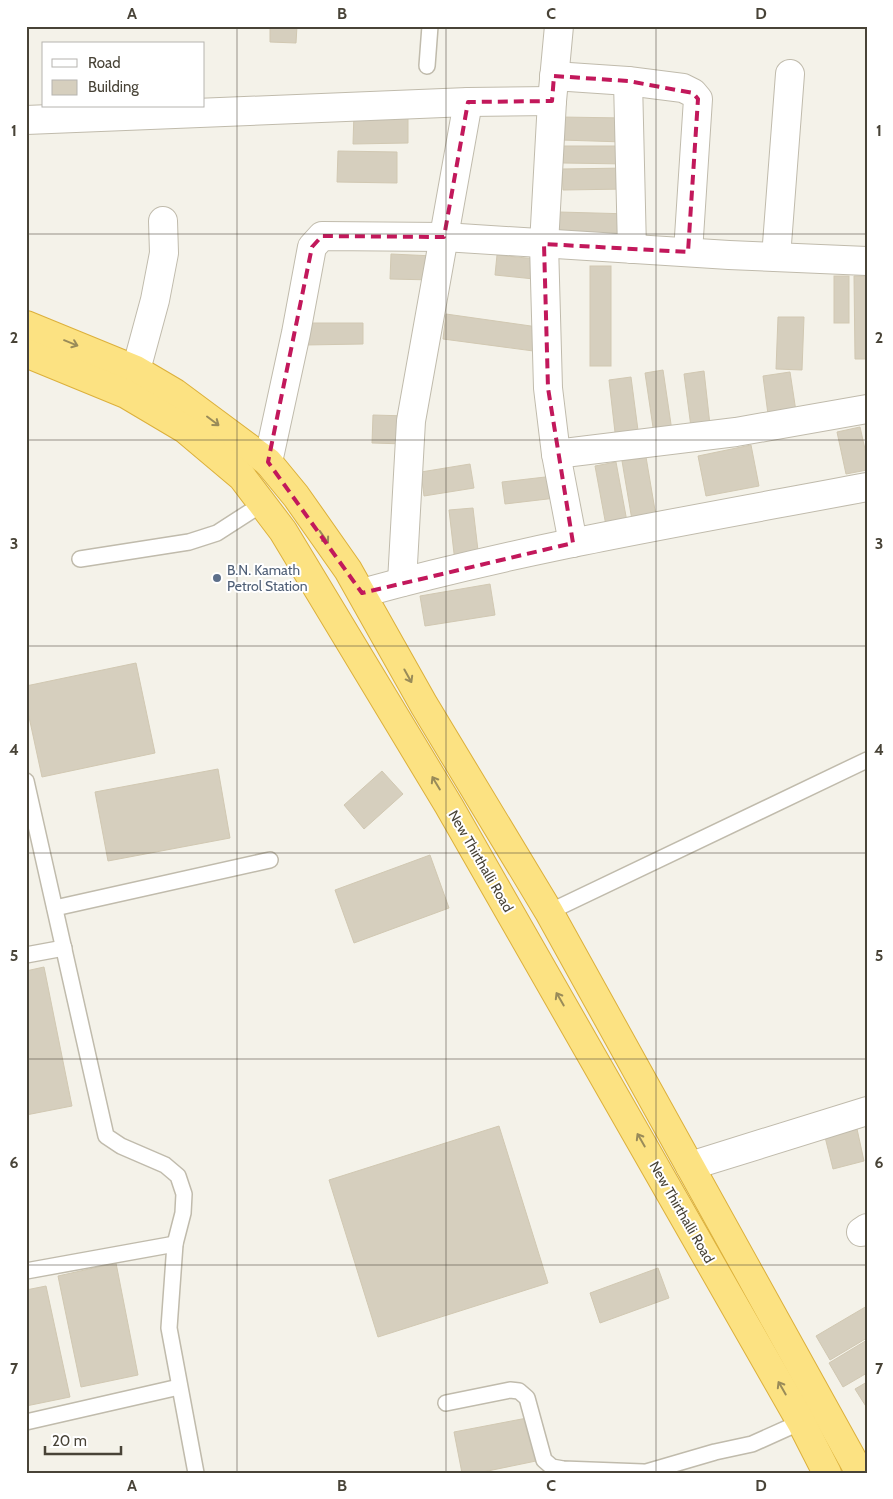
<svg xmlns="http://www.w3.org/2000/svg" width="893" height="1499" font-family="Cabin,sans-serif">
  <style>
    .building { fill: #d6cfbe; stroke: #d1c8b2 }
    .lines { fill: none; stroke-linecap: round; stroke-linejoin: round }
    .service-casing { stroke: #c0bbac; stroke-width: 18 }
    .minor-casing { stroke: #c0bbac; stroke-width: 30 }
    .trunk-casing { stroke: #dcb03b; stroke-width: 30 }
    .service { stroke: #fff; stroke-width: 15 }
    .minor { stroke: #fff; stroke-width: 28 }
    .trunk { stroke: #fce282; stroke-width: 28 }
    .oneway { stroke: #998b59 }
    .marked { fill: none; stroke: #c2185b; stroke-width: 4; stroke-dasharray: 10 6; stroke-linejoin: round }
    .grid { fill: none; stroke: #484337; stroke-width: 1; stroke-opacity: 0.55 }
    .service-dot { fill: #5c6f8a; stroke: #fff; stroke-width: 2 }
    .labels { text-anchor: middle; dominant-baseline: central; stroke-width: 4; stroke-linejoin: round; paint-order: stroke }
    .service-label { font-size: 14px; fill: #4e5e75; stroke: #fff; text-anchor: start }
    .street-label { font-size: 14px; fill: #484337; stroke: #fff }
    .neatline { fill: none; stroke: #484337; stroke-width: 2 }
    .grid-label { font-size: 16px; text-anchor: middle; font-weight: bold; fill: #484337 }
  </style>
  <rect width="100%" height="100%" fill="#f4f2e9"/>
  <g class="building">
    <polygon points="270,26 297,26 296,43 270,42"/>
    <polygon points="354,112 408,112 408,143 353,144"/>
    <polygon points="561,117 624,118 624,142 561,140"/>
    <polygon points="563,146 627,146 626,164 563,163"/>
    <polygon points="338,151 397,152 397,183 337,182"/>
    <polygon points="627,168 627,189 563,190 562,169"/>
    <polygon points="559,212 631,214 630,240 558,237"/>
    <polygon points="391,254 434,256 433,280 390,279"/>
    <polygon points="497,255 536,259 534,279 495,275"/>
    <rect x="590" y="266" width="21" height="100"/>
    <rect x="834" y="276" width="15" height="47"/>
    <polygon points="854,276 867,276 867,359 855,359"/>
    <polygon points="446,314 545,328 541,352 443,339"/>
    <polygon points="778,317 804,317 802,370 776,369"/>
    <polygon points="305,323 363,323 363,344 305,345"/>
    <polygon points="663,370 672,431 654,434 645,373"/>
    <polygon points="704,371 710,425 691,427 684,374"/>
    <polygon points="790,372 797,418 769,422 763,376"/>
    <polygon points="631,377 639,438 616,441 609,380"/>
    <polygon points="373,415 408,416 406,444 372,443"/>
    <polygon points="860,427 867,458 867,470 846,474 837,432"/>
    <polygon points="751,445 759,486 706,496 698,456"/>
    <polygon points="646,457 657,522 633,526 622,461"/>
    <polygon points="616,462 628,527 607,531 595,466"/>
    <polygon points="470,464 474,488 424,496 421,472"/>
    <polygon points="554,476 556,498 505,504 502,482"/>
    <polygon points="473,508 479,559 455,562 449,510"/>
    <polygon points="490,584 495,615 425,626 420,596"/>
    <polygon points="136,663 155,753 42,777 26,703 26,686"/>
    <polygon points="218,769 230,838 108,861 95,792"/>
    <polygon points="382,771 403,794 364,829 344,805"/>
    <polygon points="430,855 449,908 354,943 335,890"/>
    <polygon points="44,967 72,1106 26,1115 26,971"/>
    <polygon points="499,1126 548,1283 378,1337 329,1180"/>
    <polygon points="857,1129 864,1161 833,1169 825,1137"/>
    <polygon points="116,1263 138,1375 81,1387 58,1276"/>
    <polygon points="658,1268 669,1298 600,1323 590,1293"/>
    <polygon points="46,1286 70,1397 26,1406 26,1290"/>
    <polygon points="867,1306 867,1338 830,1360 816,1336"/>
    <polygon points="867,1340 867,1373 843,1387 829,1363"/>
    <polygon points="867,1382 867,1408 855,1389"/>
    <polygon points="527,1418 536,1461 478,1473 462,1473 454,1432"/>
  </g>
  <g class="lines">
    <g class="service-casing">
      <g id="service">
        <polyline points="427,66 430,26"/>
        <polyline points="80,559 189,542 217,533 262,504"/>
        <polyline points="26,781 106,1136 121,1146 165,1165 178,1176 184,1194 183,1213 175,1244 169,1328 196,1473"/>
        <polyline points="55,908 270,860"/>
        <polyline points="549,912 867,760"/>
        <polyline points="26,955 64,948"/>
        <polyline points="26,1271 175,1244"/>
        <polyline points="446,1403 510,1390 519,1391 527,1398 544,1460 552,1467 563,1469 643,1472"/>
        <polyline points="26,1422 179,1387"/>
        <polyline points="643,1473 715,1452 752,1444 801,1422"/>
      </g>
    </g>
    <g class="minor-casing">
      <g id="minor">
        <polyline points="559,26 552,101 544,244 548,388 556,454 573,543"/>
        <polyline points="554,76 628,81 683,88 693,93 698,99 688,252"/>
        <polyline points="628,81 632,249"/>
        <polyline points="26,120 468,102 552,101"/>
        <polyline points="776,257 790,74"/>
        <polyline points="136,370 155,300 164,253 163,221"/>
        <polyline points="556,454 736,432 867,409"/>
        <polyline points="268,462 296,333 312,247 322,236 444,237 729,255 867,261"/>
        <polyline points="402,582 411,421 468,102"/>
        <path d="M362,593C527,547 698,519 867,487"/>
        <polyline points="690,1166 867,1111"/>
        <polyline points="861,1232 867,1228"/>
      </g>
    </g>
    <g class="trunk-casing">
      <g id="trunk">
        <polyline points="26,325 136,370 175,393 268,462 296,496 348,570 424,705 549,912 860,1473"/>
        <polyline points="26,353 126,394 185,429 242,477 283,531 449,806 801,1422 827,1473"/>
      </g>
    </g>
    <use href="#service" class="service"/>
    <use href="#minor" class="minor"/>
    <use href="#trunk" class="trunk"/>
  </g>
  <defs><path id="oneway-shaft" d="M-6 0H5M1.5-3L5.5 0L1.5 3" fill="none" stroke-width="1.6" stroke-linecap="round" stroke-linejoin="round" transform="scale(1.25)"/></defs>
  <g class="oneway">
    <use href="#oneway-shaft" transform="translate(71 343) rotate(22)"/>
    <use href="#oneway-shaft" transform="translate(213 421) rotate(37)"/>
    <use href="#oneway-shaft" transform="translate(324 537) rotate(55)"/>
    <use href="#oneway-shaft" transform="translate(408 676) rotate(61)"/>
    <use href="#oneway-shaft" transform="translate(436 783) rotate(-121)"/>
    <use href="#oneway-shaft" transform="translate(560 999) rotate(-120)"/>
    <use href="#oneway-shaft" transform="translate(641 1140) rotate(-120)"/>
    <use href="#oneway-shaft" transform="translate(782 1388) rotate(-120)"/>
  </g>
  <path class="marked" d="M554,76L628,81L693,93L698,99L688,252L544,244L548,388L573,543L362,593L268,462L312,247L322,236L444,237L468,102L552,101Z"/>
  <path class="grid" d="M237,26V1473M446,26V1473M656,26V1473M26,234H867M26,440H867M26,646H867M26,853H867M26,1059H867M26,1265H867"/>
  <circle class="service-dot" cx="217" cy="578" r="5"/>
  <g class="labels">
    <g class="service-label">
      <text x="227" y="570">B.N. Kamath<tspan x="227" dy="16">Petrol Station</tspan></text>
    </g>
    <g class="street-label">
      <text transform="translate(481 861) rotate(60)">New Thirthalli Road</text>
      <text transform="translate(682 1212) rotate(60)">New Thirthalli Road</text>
    </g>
  </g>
  <rect width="893" height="1499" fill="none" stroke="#ffffff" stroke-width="55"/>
  <rect x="42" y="42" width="162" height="65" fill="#ffffff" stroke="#b6b4af"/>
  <rect x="52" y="59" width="25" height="8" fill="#ffffff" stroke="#b6b4af"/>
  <text x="88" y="68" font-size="15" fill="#484337">Road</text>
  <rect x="52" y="80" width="25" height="15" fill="#d6cfbe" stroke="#b6b4af"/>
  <text x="88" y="92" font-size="15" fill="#484337">Building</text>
  <path d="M45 1446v8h76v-8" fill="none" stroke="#484337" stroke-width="2.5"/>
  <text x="52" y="1446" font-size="15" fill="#484337" stroke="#ffffff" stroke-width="4" paint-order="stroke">20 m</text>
  <rect x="28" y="28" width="838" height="1444" class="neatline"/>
  <g class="grid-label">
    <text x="132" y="19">A</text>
    <text x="342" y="19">B</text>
    <text x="551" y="19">C</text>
    <text x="761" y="19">D</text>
    <text x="14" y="136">1</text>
    <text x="879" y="136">1</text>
    <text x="14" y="343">2</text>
    <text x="879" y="343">2</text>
    <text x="14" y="549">3</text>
    <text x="879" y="549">3</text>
    <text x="14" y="755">4</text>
    <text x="879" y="755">4</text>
    <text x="14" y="961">5</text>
    <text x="879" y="961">5</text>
    <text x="14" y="1168">6</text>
    <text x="879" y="1168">6</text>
    <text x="14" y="1374">7</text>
    <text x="879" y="1374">7</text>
    <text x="132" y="1491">A</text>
    <text x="342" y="1491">B</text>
    <text x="551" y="1491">C</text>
    <text x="761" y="1491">D</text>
  </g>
</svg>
